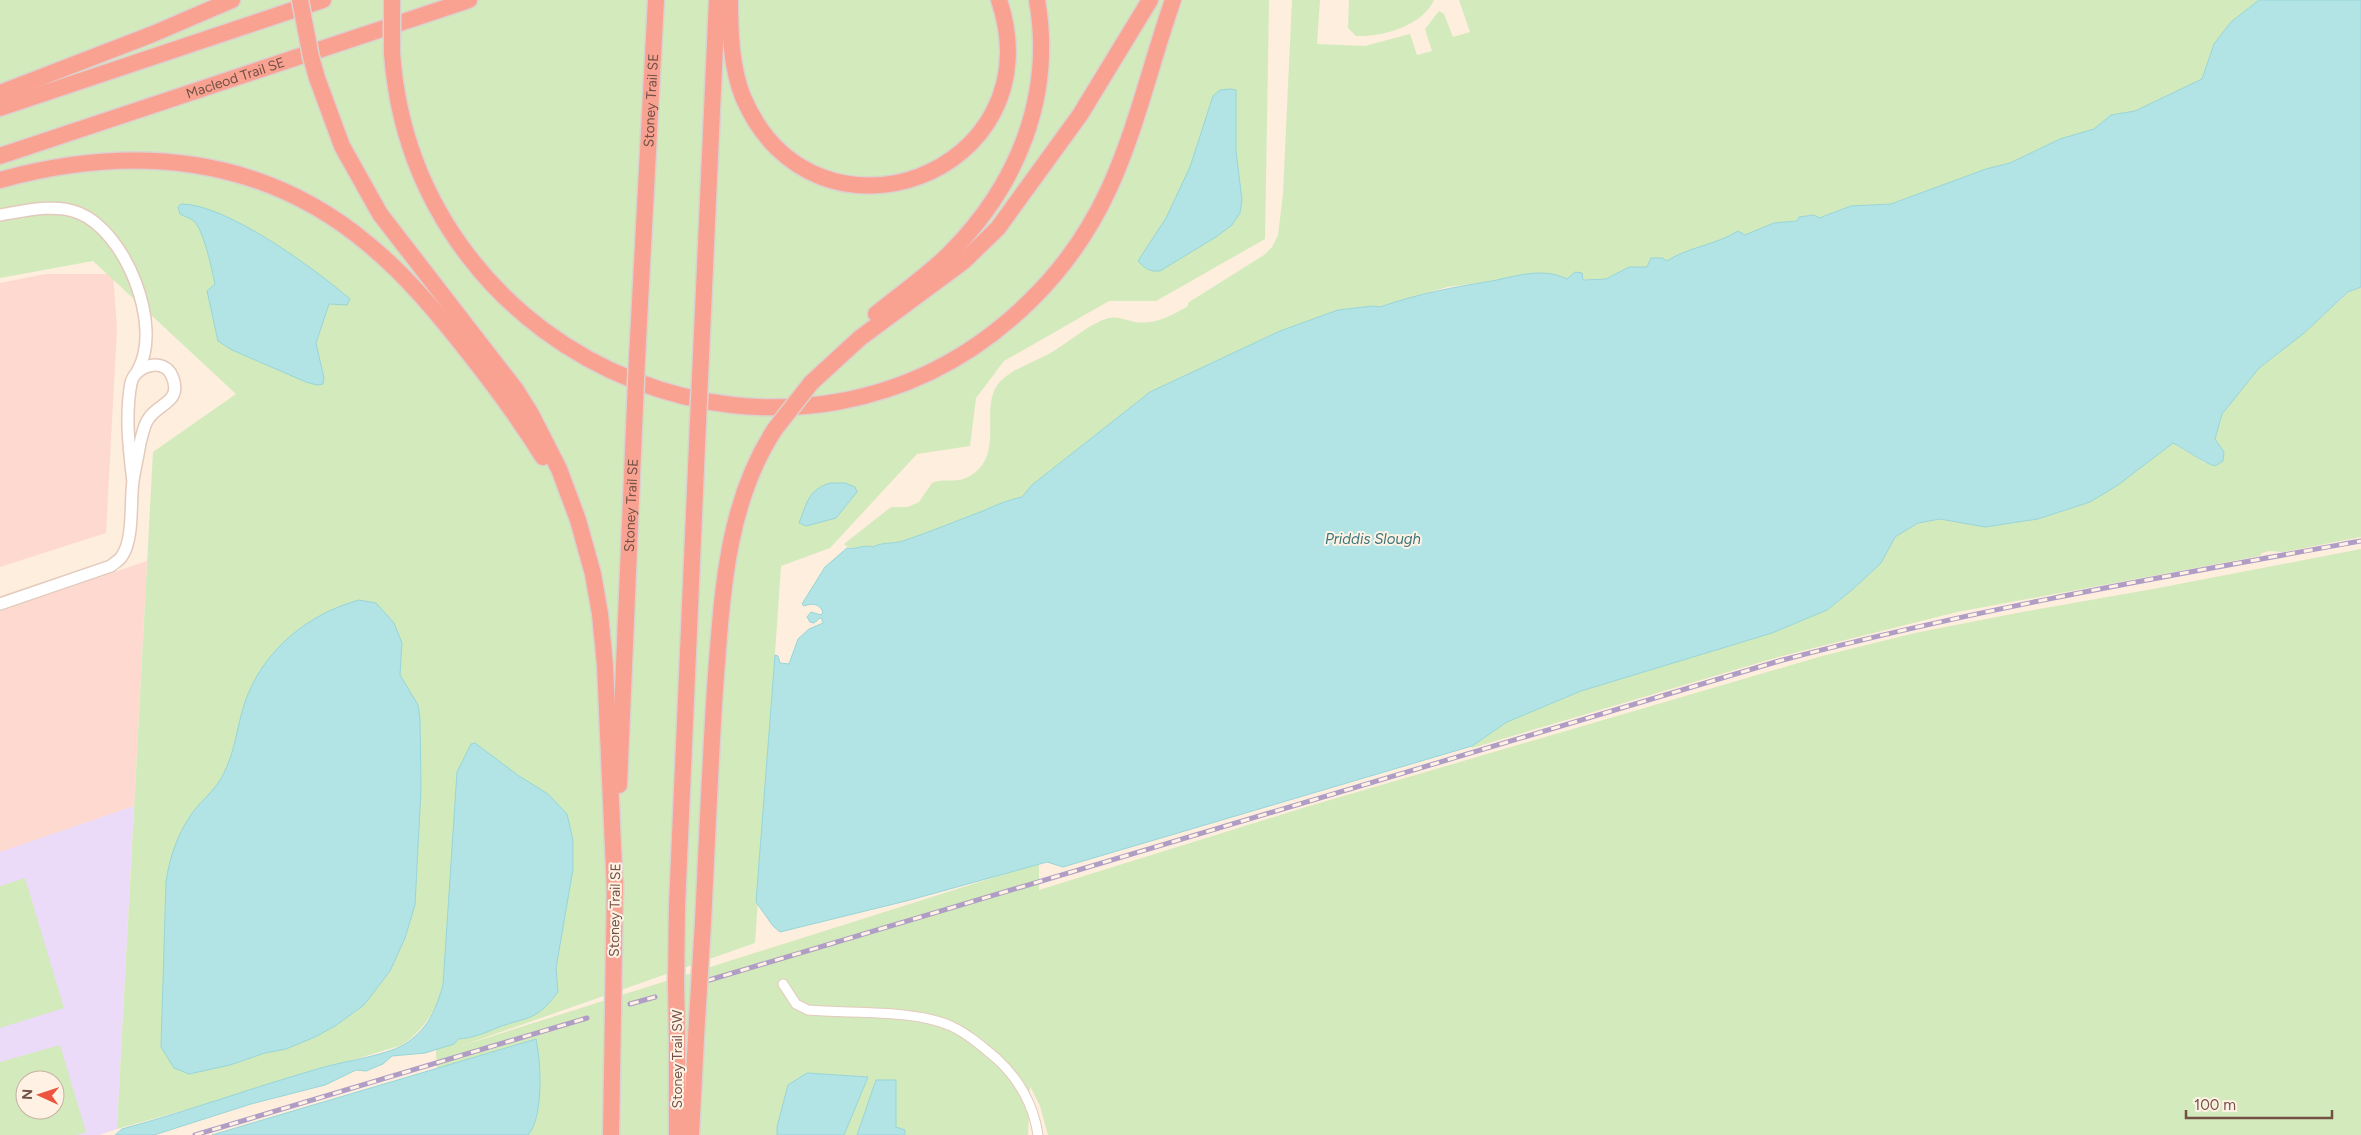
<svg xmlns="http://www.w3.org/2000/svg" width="2361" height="1135" font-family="Figtree,sans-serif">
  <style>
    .commercial { fill: #fed9d0 }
    .education { fill: #ebdbf9; fill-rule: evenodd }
    .green { fill: #d3eabc; fill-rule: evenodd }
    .water { fill: #b2e4e6; stroke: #98d5d8 }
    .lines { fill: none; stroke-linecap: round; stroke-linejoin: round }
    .minor-casing { stroke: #e3cabd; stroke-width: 11 }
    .tertiary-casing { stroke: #e3cabd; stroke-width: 14 }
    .motorway-casing { stroke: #dbd2cf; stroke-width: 19 }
    .minor { stroke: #fff; stroke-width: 9 }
    .tertiary { stroke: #fff; stroke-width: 11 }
    .motorway { stroke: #faa291; stroke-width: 16 }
    .rail-casing { stroke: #af9dc5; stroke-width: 5 }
    .rail { stroke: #fff2e4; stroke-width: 3; stroke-dasharray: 9; stroke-linecap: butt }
    .motorway-bridge-casing { stroke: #dbd2cf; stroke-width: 19; stroke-linecap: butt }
    .motorway-bridge { stroke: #faa291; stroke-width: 16 }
    .labels { text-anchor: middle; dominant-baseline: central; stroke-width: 4; stroke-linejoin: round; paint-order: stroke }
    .street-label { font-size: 14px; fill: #735145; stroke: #fff2e4 }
    .water-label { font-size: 15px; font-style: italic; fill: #3a767a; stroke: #fff2e4 }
  </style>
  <rect width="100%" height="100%" fill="#fdeedd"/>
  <g class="commercial">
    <polygon points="45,274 113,274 117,328 106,533 0,567 0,283"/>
    <polygon points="147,561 134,806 0,852 0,611"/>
  </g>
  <path class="education" d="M134,806L117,1129L99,1135H0V852ZM25,1080H55V1110H25Z"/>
  <g class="green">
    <path d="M0,0H1269L1265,239L1156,301H1109L1004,361L976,398L970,446L917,454L830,548L781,566L755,943L461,1046L1039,863V890L1306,807L1822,656L1915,633L2022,612L2153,589L2361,549V1135H1048L1040,1106L1030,1086L1028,1135H442L436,1054L438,1002C429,1020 419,1033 402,1045L228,1098L117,1129L153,452L236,394L93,261L0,278Z"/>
    <path d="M1292,0H1320L1317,44L1365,46L1410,34L1417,55L1432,51L1425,29L1439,11L1444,14L1453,37L1470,32L1459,0H2259L2231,22L2214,44L2202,79L2135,111L2111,115L2094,129L2060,139L2010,163L1986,169L1891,204L1851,206L1818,218L1813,215L1799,217L1797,221L1774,223L1745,235L1738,231L1723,241L1674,257L1666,262L1647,267H1629L1606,279L1492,281L1447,287L1380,307L1373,306L1338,310L1280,331L1150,392L1032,485L1023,497C1008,500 996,505 983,511C956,521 930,532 903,541C894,544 881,542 873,547C863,544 852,553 844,544L891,507H908L919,502L932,483C943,478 955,483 966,478C1011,456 973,403 1004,378C1016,368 1033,362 1047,355C1066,345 1089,323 1109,318C1118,316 1126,320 1135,322C1155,325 1171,316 1188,306V303L1194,299L1264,255L1272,247L1278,235L1283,194Z"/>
    <path d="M1349,0H1434C1422,26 1383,37 1356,36L1348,28Z"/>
    <polygon points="2361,287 2361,537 2283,552 2269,551 2262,553 2260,556 1957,612 1782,656 1472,748 1472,746 1507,722 1581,691 1772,633 1827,610 1852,590 1881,563 1895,537 1918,523 1940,519 1985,527 2038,519 2090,502 2118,485 2173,443 2205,463 2224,452 2215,439 2222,414 2259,368 2303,334 2349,292"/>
    <polygon points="25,878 64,1008 0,1028 0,886"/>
    <path d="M60,1045L86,1132L77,1135H0V1062ZM25,1080H55V1110H25Z"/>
  </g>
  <g class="water">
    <path d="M2259,0H2361V287L2348,292L2303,334L2259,368L2222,414L2215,439L2224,452L2223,461L2215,466C2200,461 2187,450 2173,443L2118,485L2090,502L2038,519L1985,527L1940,519L1918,523L1895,537L1881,563L1852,590L1827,610L1772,633L1581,691L1507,722L1472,746L1063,867L1047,862L910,900L780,932L773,926L756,902L775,655L778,656L780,663L789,664L798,639L809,629L823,623L822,619L820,618L814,623L810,622L807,617L811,612L821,615L823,612C819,603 812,603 804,606L802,604L825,567L847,548C857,550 863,544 873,547C881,542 894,544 903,541C930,532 956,521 983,511C996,505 1008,500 1022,497L1032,485L1150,392L1280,331L1338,310L1373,306L1380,307C1417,294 1454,287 1492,281C1517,276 1543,267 1567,279L1575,272L1582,273L1583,280L1606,279L1629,267H1647L1651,258H1662L1667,261C1688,247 1716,245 1738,231L1745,235L1774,223L1797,221L1799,217L1814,215L1819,218L1851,206L1891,204L1986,169L2010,163L2060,139L2094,129L2111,115L2135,111L2202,79L2214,44L2231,22Z"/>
    <path d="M1230,89L1236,90V151L1242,200L1240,213L1232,225L1216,237L1160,271C1149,272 1145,268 1138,261L1166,218L1190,167L1213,96L1220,90Z"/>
    <path d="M181,204C227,204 315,269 350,299L347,305L329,304L316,343L324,378L323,384L317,385L306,382L232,350L218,341L207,291L215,284C212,270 204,231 194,221C190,218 184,216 180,214L178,207Z"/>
    <path d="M830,483H845L855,487L857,492L836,518L806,526L799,523C807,503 808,490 830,483Z"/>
    <path d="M359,600L376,603L394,623L402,643L400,675L418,705L420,718L421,789L415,905L405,938L390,971L364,1005L335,1026L315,1037L286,1049L265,1053L230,1065L189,1074L174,1068L161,1047L166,882C169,859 178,832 193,812C202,800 214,791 222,777C236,750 236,729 245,702C263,650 308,614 359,600Z"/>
    <path d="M475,743L519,776L548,794L567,814L573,840V869L556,968L558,992C536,1021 530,1016 499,1027C485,1033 473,1038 458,1039L454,1044L425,1053L392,1056L383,1064L366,1071L356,1070L325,1085L251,1104L154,1135H115L122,1129C189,1111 254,1087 321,1068C344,1061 391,1055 408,1042C429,1027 436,1009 443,985L457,772L471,744Z"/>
    <path d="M536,1039C541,1062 544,1117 528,1135H212Z"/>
    <polygon points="807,1073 868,1077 844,1135 777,1135 777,1127 788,1085"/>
    <polygon points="876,1080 896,1080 896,1127 905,1130 905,1135 857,1135"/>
  </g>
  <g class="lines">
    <g class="minor-casing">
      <path id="minor" d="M783,984L796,1004L808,1010C850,1014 913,1009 951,1026C968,1034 983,1047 997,1059C1019,1079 1034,1106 1038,1135"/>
    </g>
    <g class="tertiary-casing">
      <g id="tertiary">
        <path d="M0,215C24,211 55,203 79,213C126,232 163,326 138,370"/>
        <path d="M0,604L111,566C114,563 120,560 122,556C134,539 130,501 133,481C135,468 138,456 140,443C142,436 144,424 149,418C159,403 183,402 172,376C164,357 135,365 131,383C125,415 129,449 133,482"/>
      </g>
    </g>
    <g class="motorway-casing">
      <g id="motorway">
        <path d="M730,0C730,32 731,67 743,97C814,264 1057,174 999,0"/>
        <path d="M392,53C415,370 802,527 1031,300C1122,211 1134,113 1173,0"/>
        <polyline points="317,78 342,146 380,214 516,390 531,414 559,469 578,520 593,574 600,614 605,665 615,892"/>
        <polyline points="0,93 153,34 232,0"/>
        <polyline points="0,108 323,0"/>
        <path id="s1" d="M0,156L469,0"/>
        <path d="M0,180C130,144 261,154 368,244C406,275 438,314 468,352C495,386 520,420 543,457"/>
        <path d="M876,314C900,294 927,276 949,254C1017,186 1054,97 1037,0"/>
        <path id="s2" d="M637,359L656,0"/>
        <polyline points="700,378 717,0"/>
        <polyline points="811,383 860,338 964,261 998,228 1080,115 1150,0"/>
        <path id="s3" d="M619,785L635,405"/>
        <path d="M703,922C707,844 710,766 715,688C722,600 725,505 775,429"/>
        <polyline points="614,943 615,882"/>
        <polyline points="676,984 677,906 698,422"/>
        <polyline points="677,1037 677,1135"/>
        <polyline points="611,1135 613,1012"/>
        <polyline points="691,1135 696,1037"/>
      </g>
    </g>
    <use href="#minor" class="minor"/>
    <use href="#tertiary" class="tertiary"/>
    <use href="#motorway" class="motorway"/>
    <g class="rail-casing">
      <g id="rail">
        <path d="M706,981L1779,661C1971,610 2166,576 2361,541"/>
        <polyline points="630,1004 655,997"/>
        <polyline points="195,1135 587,1018"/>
      </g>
    </g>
    <use href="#rail" class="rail"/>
    <g class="motorway-bridge-casing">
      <g id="motorway-bridge">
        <polyline points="300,0 311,57 317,78"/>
        <polyline points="392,53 392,0"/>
        <polyline points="635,405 637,359"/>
        <polyline points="698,422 700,378"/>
        <polyline points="775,429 811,383"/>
        <polyline points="676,984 677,1037"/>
        <polyline points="613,1012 614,943"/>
        <polyline points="696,1037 703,922"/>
      </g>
    </g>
    <use href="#motorway-bridge" class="motorway-bridge"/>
  </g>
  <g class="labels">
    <g class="street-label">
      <text stroke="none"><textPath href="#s1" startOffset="248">Macleod Trail SE</textPath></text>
      <text stroke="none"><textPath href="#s2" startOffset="259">Stoney Trail SE</textPath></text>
      <text stroke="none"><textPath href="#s3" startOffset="280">Stoney Trail SE</textPath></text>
      <text transform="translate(615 910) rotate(-89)">Stoney Trail SE</text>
      <text transform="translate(677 1059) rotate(-90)">Stoney Trail SW</text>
    </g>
    <g class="water-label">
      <text x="1373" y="539">Priddis Slough</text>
    </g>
  </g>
  <g transform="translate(40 1095) rotate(273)"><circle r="24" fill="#fff2e4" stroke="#c7b2a4"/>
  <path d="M0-4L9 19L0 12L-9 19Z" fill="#ed533d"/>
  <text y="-8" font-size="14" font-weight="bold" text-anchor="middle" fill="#735145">N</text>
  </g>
  <path d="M2186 1110v8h146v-8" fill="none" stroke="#735145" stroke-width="2.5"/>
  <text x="2194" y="1110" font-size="15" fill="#735145" stroke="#fff2e4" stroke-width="4" paint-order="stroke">100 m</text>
</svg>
